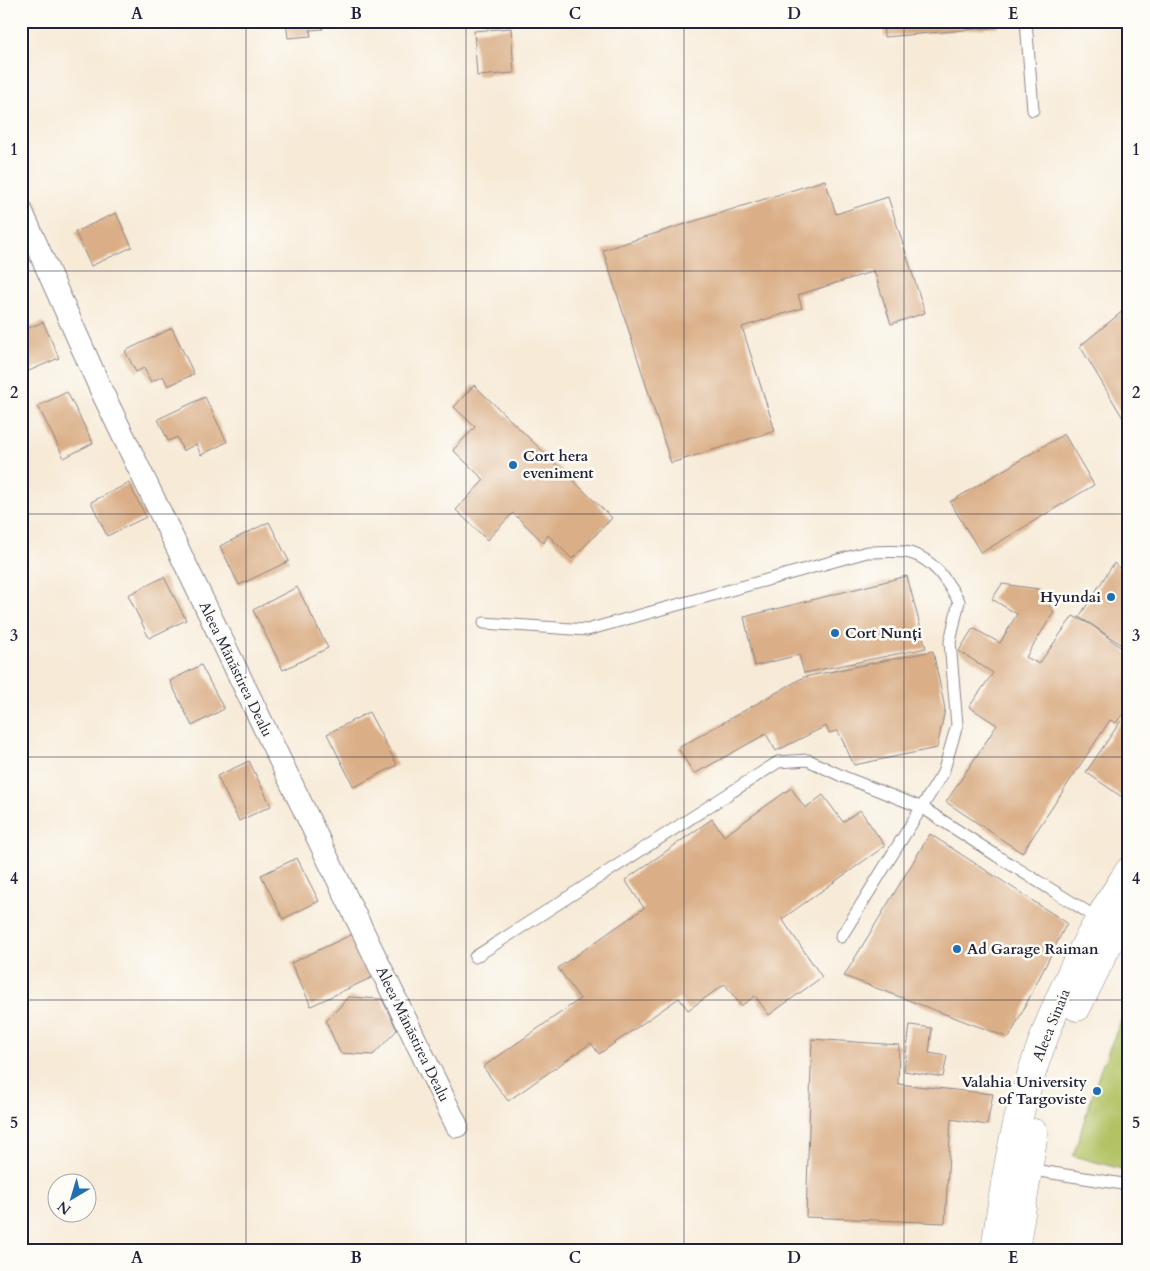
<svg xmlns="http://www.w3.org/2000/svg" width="1150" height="1271" font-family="Cardo,serif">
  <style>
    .green { fill: #b2c265; stroke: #6a7250 }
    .building { fill: #daae86 }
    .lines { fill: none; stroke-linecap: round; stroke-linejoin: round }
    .service-casing { stroke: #8c868a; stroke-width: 13 }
    .minor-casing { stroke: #8c868a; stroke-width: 24 }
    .primary-casing { stroke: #8c868a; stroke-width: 29 }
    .service { stroke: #fff; stroke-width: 11 }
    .minor { stroke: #fff; stroke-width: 22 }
    .primary { stroke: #fff; stroke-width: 28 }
    .grid { fill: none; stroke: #22223b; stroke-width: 1; stroke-opacity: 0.55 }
    .poi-dot { fill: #1f6fb2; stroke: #fdfcf7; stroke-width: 2 }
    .labels { text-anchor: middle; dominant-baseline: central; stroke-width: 5; stroke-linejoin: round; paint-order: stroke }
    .poi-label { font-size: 15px; font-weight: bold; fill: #22223b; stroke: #fdfcf7; text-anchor: start }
    .street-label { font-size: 15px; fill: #22223b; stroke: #fdfcf7 }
    .neatline { fill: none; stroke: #22223b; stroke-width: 2 }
    .grid-label { font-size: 16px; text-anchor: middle; font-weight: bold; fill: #22223b }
  </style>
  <rect width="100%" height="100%" fill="#fdfcf7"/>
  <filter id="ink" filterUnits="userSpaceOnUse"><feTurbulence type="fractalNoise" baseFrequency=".02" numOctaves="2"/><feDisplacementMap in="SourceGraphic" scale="10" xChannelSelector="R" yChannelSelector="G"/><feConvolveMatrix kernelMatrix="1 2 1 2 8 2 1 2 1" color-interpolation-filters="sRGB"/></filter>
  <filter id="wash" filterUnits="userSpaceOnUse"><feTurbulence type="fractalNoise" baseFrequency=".0096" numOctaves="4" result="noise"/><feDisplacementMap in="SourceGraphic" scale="20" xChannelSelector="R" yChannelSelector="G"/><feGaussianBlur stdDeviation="1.12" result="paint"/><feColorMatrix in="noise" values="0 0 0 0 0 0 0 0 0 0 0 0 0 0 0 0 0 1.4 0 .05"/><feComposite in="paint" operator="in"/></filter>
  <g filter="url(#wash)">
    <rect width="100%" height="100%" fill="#f7ebd8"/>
    <polygon class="green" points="1129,1001 1129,1171 1073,1156 1100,1071"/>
    <g id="blocks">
      <g class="building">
        <polygon points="286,21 322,21 323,29 310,30 311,36 288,38"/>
        <polygon points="883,21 999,21 999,27 884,37"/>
        <polygon points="511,28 514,73 477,76 474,31"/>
        <polygon points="825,180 836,214 888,197 925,313 891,324 874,271 798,295 802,308 742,327 775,431 671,463 603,250"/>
        <polygon points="116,213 132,247 91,266 75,232"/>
        <polygon points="1129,306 1129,428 1080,346"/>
        <polygon points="43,322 59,358 24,373 21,367 21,331"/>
        <polygon points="172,328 194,374 168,386 163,376 151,382 144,368 136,372 125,351"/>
        <polygon points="474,385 612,518 572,559 548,535 544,543 513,513 487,540 456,510 484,480 453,450 475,427 454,407"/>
        <polygon points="67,392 93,443 64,458 38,406"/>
        <polygon points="205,397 227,442 201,455 196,444 183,451 177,437 168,441 158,419"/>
        <polygon points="1064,434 1094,485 981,553 950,502"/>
        <polygon points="129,483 146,517 107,536 91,502"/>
        <polygon points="269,522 289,561 239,585 220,546"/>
        <polygon points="1114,563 1129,577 1129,650 1092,625 1129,654 1129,705 1116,723 1110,720 1022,853 946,802 997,725 969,707 993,673 959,651 973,628 1000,643 1017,614 992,599 1002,584 1038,589 1054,612 1026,657 1039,664 1073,616 1092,625 1079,617"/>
        <polygon points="907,576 926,648 804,673 799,655 755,666 744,617"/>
        <polygon points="164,577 186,620 149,638 128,595"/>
        <polygon points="297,587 328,648 283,670 253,610"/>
        <polygon points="933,651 945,709 937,748 854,765 838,731 829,733 826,726 776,751 766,734 694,774 678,748 804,677"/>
        <polygon points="201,665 224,709 192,726 170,681"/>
        <polygon points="369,712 397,765 354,787 327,734"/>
        <polygon points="1125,715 1129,718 1129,802 1086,772"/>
        <polygon points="249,761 271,806 239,821 217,776"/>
        <polygon points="791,788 805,808 823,795 843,822 860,810 885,846 782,919 822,977 769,1015 755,996 741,1006 725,984 688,1010 679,998 599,1054 591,1043 508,1101 483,1067 580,999 558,968 644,908 625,880 712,819 724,836"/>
        <polygon points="930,834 1067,923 1009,1038 844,976"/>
        <polygon points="297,858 319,901 283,919 261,875"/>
        <polygon points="357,932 377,975 311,1006 291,963"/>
        <polygon points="349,997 382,999 397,1030 373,1055 340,1053 326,1021"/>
        <polygon points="910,1025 932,1028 929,1053 947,1056 943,1077 904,1071"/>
        <polygon points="812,1039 899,1045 898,1084 993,1094 987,1125 951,1119 945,1223 806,1217"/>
      </g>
    </g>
  </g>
  <g filter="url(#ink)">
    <use href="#blocks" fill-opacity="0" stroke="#8c868a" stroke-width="1"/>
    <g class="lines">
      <g class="service-casing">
        <g id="service">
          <polyline points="1026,21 1033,110"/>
          <path d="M484,623L587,630L867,552C879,552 899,550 910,553C935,560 947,582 959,601L950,642L957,725L943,773L841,937"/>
          <polyline points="475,957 778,762 808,760 844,777 923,808 997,856 1099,919"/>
          <polyline points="1027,1169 1129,1185"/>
        </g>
      </g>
      <g class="minor-casing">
        <polyline id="minor" points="21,210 102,392 457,1126"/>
      </g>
      <g class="primary-casing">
        <g id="primary">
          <polyline points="1077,1007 1120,920"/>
          <path d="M995,1250C1002,1201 1009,1152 1022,1105C1040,1041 1066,977 1099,920C1108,903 1119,887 1129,871"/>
          <polyline points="1015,1250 1034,1133"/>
        </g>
      </g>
      <use href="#service" class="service"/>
      <use href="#minor" class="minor"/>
      <use href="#primary" class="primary"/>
    </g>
  </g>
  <path class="grid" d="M246,21V1250M466,21V1250M684,21V1250M904,21V1250M21,271H1129M21,514H1129M21,757H1129M21,1000H1129"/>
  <g class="poi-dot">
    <circle cx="513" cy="465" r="5"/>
    <circle cx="1111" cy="597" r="5"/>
    <circle cx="835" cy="633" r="5"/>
    <circle cx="957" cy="949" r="5"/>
    <circle cx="1097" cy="1091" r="5"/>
  </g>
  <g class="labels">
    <g class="poi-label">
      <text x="523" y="456">Cort hera<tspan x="523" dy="17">eveniment</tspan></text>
      <text x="1101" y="597" text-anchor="end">Hyundai</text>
      <text x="845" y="633">Cort Nunți</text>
      <text x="967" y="949">Ad Garage Raiman</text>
      <text x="1087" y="1082" text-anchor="end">Valahia University<tspan x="1087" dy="17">of Targoviste</tspan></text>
    </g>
    <g class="street-label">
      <text transform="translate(236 669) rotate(64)">Aleea Mănăstirea Dealu</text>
      <text transform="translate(1051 1025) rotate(-68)">Aleea Sinaia</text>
      <text transform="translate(413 1034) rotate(64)">Aleea Mănăstirea Dealu</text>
    </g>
  </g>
  <rect width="1150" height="1271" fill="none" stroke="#fdfcf7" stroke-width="55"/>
  <g transform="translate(72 1198) rotate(218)"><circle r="24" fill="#fdfcf7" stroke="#a5a5ac"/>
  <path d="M0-4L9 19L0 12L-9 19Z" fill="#1f6fb2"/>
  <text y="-8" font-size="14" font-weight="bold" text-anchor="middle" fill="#22223b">N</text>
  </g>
  <rect x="28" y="28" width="1094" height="1216" class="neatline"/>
  <g class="grid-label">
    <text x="137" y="19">A</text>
    <text x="356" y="19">B</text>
    <text x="575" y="19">C</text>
    <text x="794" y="19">D</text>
    <text x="1013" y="19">E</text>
    <text x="14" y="155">1</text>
    <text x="1136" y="155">1</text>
    <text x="14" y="398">2</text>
    <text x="1136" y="398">2</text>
    <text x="14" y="641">3</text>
    <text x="1136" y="641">3</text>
    <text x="14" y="884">4</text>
    <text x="1136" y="884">4</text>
    <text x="14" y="1128">5</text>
    <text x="1136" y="1128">5</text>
    <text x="137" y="1263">A</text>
    <text x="356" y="1263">B</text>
    <text x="575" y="1263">C</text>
    <text x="794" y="1263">D</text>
    <text x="1013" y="1263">E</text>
  </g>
</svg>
